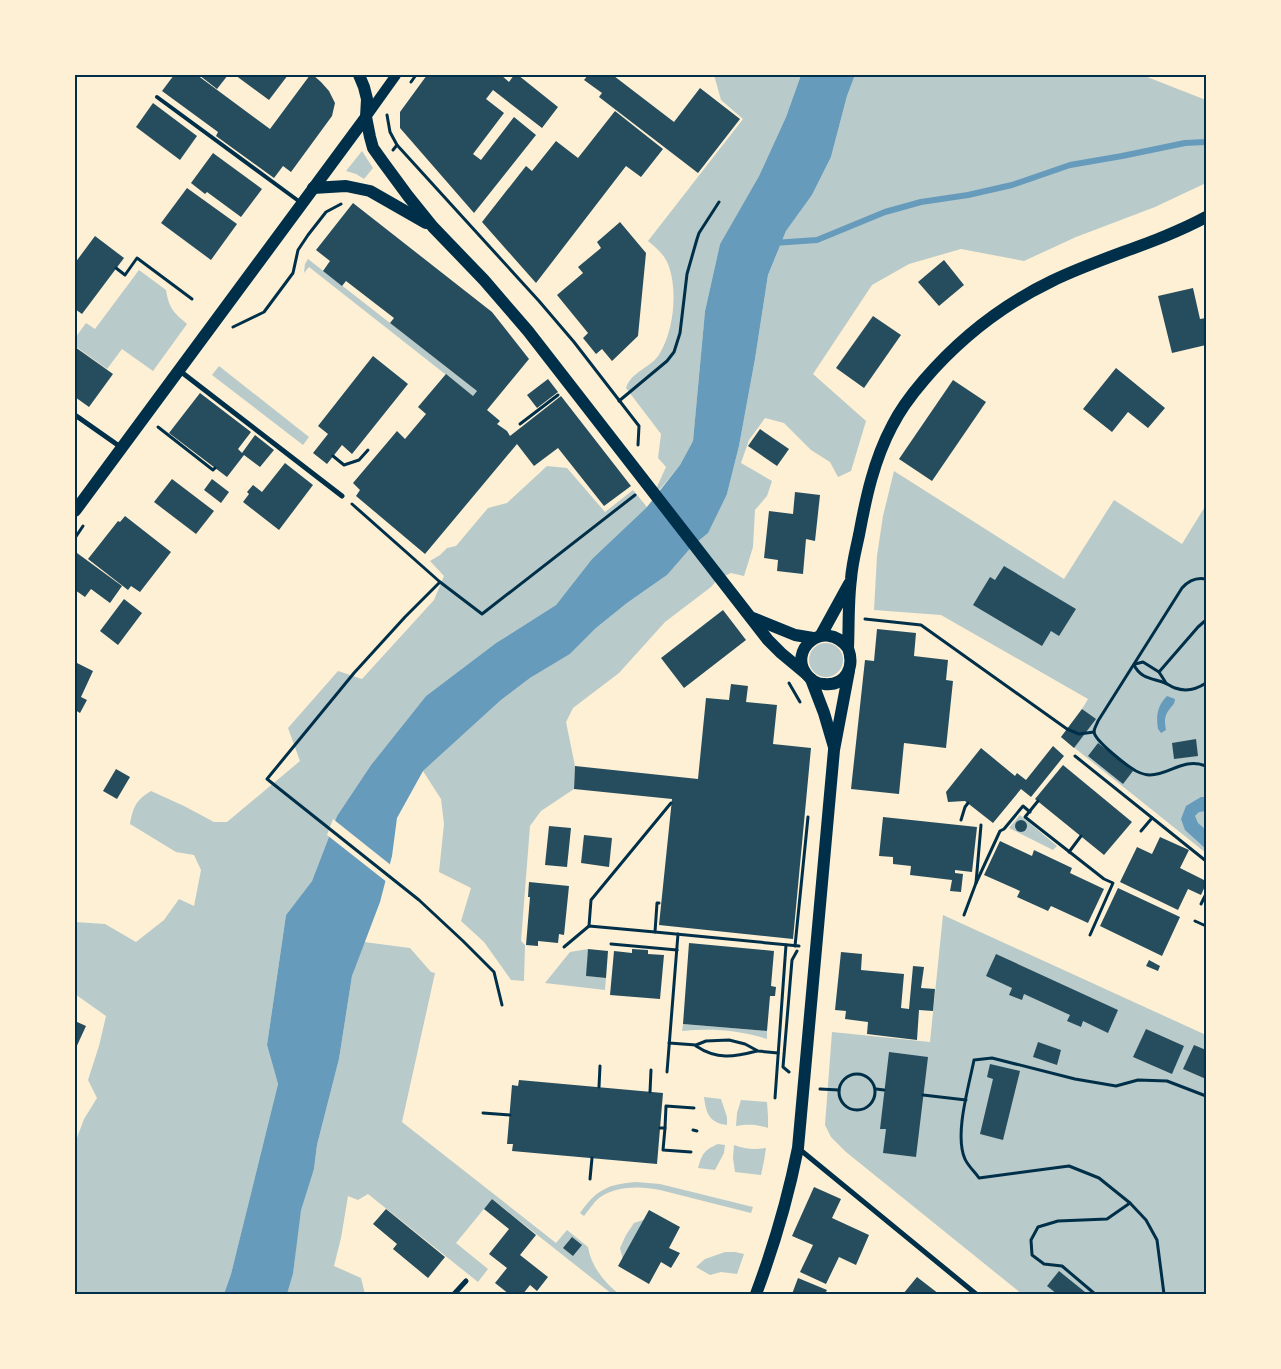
<svg xmlns="http://www.w3.org/2000/svg" width="1281" height="1369" font-family="'Roboto Condensed',sans-serif">
  <style>
    .green { fill: #b9caca }
    .water { fill: #669bbc }
    .pier { fill: #fdf0d5 }
    .lines { fill: none; stroke-linecap: round; stroke-linejoin: round }
    .stream { stroke: #669bbc; stroke-width: 6 }
    .building { fill: #264d5e }
    .path { stroke: #003049; stroke-width: 3 }
    .service { stroke: #003049; stroke-width: 4 }
    .minor { stroke: #003049; stroke-width: 5 }
    .secondary { stroke: #003049; stroke-width: 10 }
    .primary { stroke: #003049; stroke-width: 12 }
    .neatline { fill: none; stroke: #003049; stroke-width: 2 }
  </style>
  <rect width="100%" height="100%" fill="#fdf0d5"/>
  <g class="green">
    <path d="M714,75H801L786,117L759,176L720,244L705,311L693,441L680,465L651,500L666,467L658,458L661,434L626,388C631,371 653,367 660,353C674,330 678,289 668,264C664,254 655,247 648,241L743,119L721,100Z"/>
    <polygon points="855,75 1142,75 1206,100 1206,183 1155,207 1076,237 1024,261 961,249 909,264 872,285 813,374 866,421 851,471 838,477 830,462 811,450 784,423 765,418 749,440 741,463 772,481 767,496 755,510 753,547 744,576 731,573 718,579 711,587 665,622 619,673 573,708 566,722 575,766 574,789 541,811 530,826 521,941 525,945 524,981 511,980 484,942 461,921 471,888 439,872 444,824 441,799 423,771 501,700 530,678 570,654 596,628 627,603 667,575 727,494 739,446 755,359 768,275 786,231 812,195 831,157 847,96"/>
    <polygon points="362,151 373,168 364,179 356,174 346,171"/>
    <polygon points="308,259 477,391 473,396 309,267 304,273 305,264"/>
    <path d="M139,270L166,290C169,308 173,312 187,324L153,371L122,349L107,369L75,346V338L86,323L95,329Z"/>
    <polygon points="219,366 309,437 303,445 212,375"/>
    <path d="M547,466L567,468L605,512L633,490L647,507L592,559L556,605L496,643L426,696L371,765L337,816L312,881L286,915L267,1045L278,1084L231,1274L224,1294H75V1143L84,1119L97,1098L88,1080L99,1046L106,1016L75,994V922L105,924L136,942L164,920L179,899L194,906L201,870L194,855L176,852L130,824C133,807 136,800 151,791L184,806L214,822H227L300,761L288,728L338,671L362,679L434,600L444,576L430,561L440,555L447,548L456,546L488,508L507,503Z"/>
    <polygon points="894,471 1064,579 1114,500 1182,544 1206,505 1206,853 1061,737 1082,709 1088,699 941,615 874,610 877,556 883,516"/>
    <circle cx="826" cy="660" r="17"/>
    <polygon points="1020,815 1057,846 1053,850 1009,828"/>
    <polygon points="943,915 1206,1035 1206,1294 1022,1294 846,1152 831,1137 825,1125 832,1032 930,1042"/>
    <path d="M364,942L410,948L431,972L435,973L402,1122L556,1243L567,1230L588,1247C591,1266 604,1282 619,1294H612L492,1199L456,1243L488,1269L478,1282L368,1194L358,1200L348,1196L341,1238L334,1266L361,1278L365,1294H287L293,1274L300,1210L314,1169L317,1145L339,1059L352,976Z"/>
    <polygon points="588,949 587,976 606,978 605,990 545,983 570,952"/>
    <path d="M683,1024L767,1031V1039C739,1030 711,1028 682,1031Z"/>
    <path d="M704,1097L721,1099L727,1117V1125C709,1123 706,1113 704,1097Z"/>
    <path d="M741,1100L767,1102L768,1116V1128C756,1124 748,1124 736,1126L737,1113Z"/>
    <path d="M718,1144L725,1145L724,1153L715,1170L698,1168C702,1154 704,1150 718,1144Z"/>
    <path d="M734,1145C745,1149 754,1150 766,1148L764,1161L761,1175L735,1172L733,1158Z"/>
    <path d="M636,1182L660,1184L753,1207L751,1213L660,1190C640,1186 616,1186 599,1198C593,1203 589,1210 584,1216L580,1213C596,1190 608,1184 636,1182Z"/>
    <polygon points="646,1219 623,1260 620,1248 626,1235 634,1223"/>
    <polygon points="725,1252 735,1252 744,1254 737,1274 721,1272 710,1275 696,1267 705,1259"/>
  </g>
  <g class="water">
    <polygon points="801,75 855,75 847,96 831,157 812,195 786,231 768,275 755,359 739,446 727,494 708,533 693,545 667,575 627,603 596,628 570,654 530,678 501,700 423,771 397,818 392,856 380,902 352,976 339,1059 317,1145 314,1169 301,1210 293,1274 287,1294 224,1294 231,1274 278,1084 267,1045 286,915 312,881 337,816 371,765 426,696 496,643 556,605 592,559 647,507 680,465 693,441 705,311 720,244 759,176 786,117"/>
    <path d="M1167,696L1175,699C1175,705 1170,707 1167,713C1164,718 1165,724 1166,730L1161,733L1158,729C1156,716 1157,706 1167,696Z"/>
    <polygon points="1201,797 1206,797 1206,811 1199,812 1195,816 1198,823 1206,830 1206,849 1185,830 1181,819 1186,806"/>
  </g>
  <polygon class="pier" points="333,819 392,866 388,883 327,835"/>
  <g class="lines">
    <polyline class="stream" points="774,243 817,240 885,212 921,202 968,195 1012,185 1070,165 1122,156 1185,143 1206,142"/>
  </g>
  <g class="building">
    <polygon points="174,75 197,75 270,129 310,75 313,75 321,82 329,91 335,103 332,116 291,172 283,166 274,178 216,136 218,132 162,91"/>
    <polygon points="199,75 228,75 217,89"/>
    <polygon points="235,75 288,75 269,100"/>
    <polygon points="427,75 501,75 509,82 514,75 518,75 558,107 542,128 493,90 486,99 504,113 473,154 481,160 514,117 536,135 474,213 400,128 400,112"/>
    <polygon points="588,75 615,75 614,76 674,122 700,88 740,119 698,173 599,97 602,93 584,80"/>
    <polygon points="153,103 197,136 180,160 136,127"/>
    <polygon points="615,111 663,149 641,177 626,166 536,283 482,222 526,166 532,171 556,141 578,158"/>
    <polygon points="213,153 262,189 241,217 207,192 205,194 191,183"/>
    <polygon points="187,188 237,224 211,260 161,223"/>
    <polygon points="353,203 492,312 529,359 487,410 500,421 497,424 507,431 510,436 561,396 631,486 604,506 558,448 534,466 517,444 425,554 356,496 360,490 353,483 397,431 405,439 426,414 418,407 446,374 473,396 477,391 390,323 394,318 346,281 342,286 323,271 330,261 316,250"/>
    <polygon points="620,222 646,253 638,336 612,361 602,349 596,354 583,338 588,333 557,295 583,273 578,267 601,248 597,242"/>
    <polygon points="95,236 124,258 82,314 75,309 75,263"/>
    <polygon points="944,260 964,285 939,306 918,282"/>
    <polygon points="1193,288 1200,319 1206,318 1206,345 1172,353 1158,296"/>
    <polygon points="873,316 901,335 864,388 836,368"/>
    <polygon points="75,347 113,374 89,407 75,397"/>
    <polygon points="373,356 408,384 352,454 342,445 327,464 313,453 328,434 318,426"/>
    <polygon points="1116,368 1165,408 1148,428 1128,412 1112,432 1083,409"/>
    <polygon points="548,379 558,392 537,408 527,395"/>
    <polygon points="953,380 986,402 932,481 899,459"/>
    <polygon points="200,393 251,432 238,449 242,453 255,435 274,450 260,467 244,455 227,477 169,433"/>
    <polygon points="760,429 789,449 777,466 748,446"/>
    <polygon points="285,463 313,485 279,530 243,502 249,494 247,492 253,485 262,492"/>
    <polygon points="172,479 214,511 196,534 154,502"/>
    <polygon points="212,479 229,492 221,503 204,490"/>
    <polygon points="795,492 820,495 815,541 806,539 803,574 777,571 778,560 764,558 769,511 793,514"/>
    <polygon points="125,516 171,552 140,592 131,586 128,590 88,559 118,521 120,522"/>
    <polygon points="77,553 122,586 110,603 91,589 85,597 75,590 75,555"/>
    <polygon points="1004,566 1076,609 1059,636 1051,631 1042,646 973,605 990,577 995,580"/>
    <polygon points="124,599 142,613 118,645 100,631"/>
    <polygon points="723,610 746,640 684,688 661,658"/>
    <polygon points="877,629 916,633 914,656 948,660 946,680 953,681 946,748 904,743 899,794 851,789 865,660 874,661"/>
    <polygon points="75,662 93,671 81,697 87,700 80,713 75,710"/>
    <polygon points="731,684 748,686 746,702 777,705 773,744 811,748 793,939 659,925 672,799 574,789 575,766 698,779 706,698 729,700"/>
    <polygon points="1082,709 1096,719 1074,748 1061,737"/>
    <polygon points="1196,739 1198,756 1174,759 1172,743"/>
    <polygon points="1098,743 1133,771 1123,784 1088,756"/>
    <polygon points="1053,746 1064,756 1031,797 1021,789 993,823 965,801 948,802 946,792 981,748 1015,776 1017,773 1026,780"/>
    <polygon points="1063,765 1132,822 1104,855 1035,799"/>
    <polygon points="116,769 130,777 117,799 103,791"/>
    <polygon points="883,817 977,827 972,872 955,870 955,873 963,874 961,892 950,891 952,880 910,875 911,866 893,864 893,857 879,856"/>
    <circle cx="1021" cy="826" r="6"/>
    <polygon points="549,826 571,828 567,867 545,865"/>
    <polygon points="584,835 612,838 609,867 581,863"/>
    <polygon points="1160,837 1189,850 1180,868 1206,881 1206,884 1201,895 1188,889 1178,910 1120,882 1137,847 1152,854"/>
    <polygon points="1000,841 1032,856 1034,850 1072,868 1070,873 1104,889 1088,923 1051,906 1048,911 1017,897 1020,891 984,875"/>
    <polygon points="529,882 569,886 564,935 559,934 558,943 538,941 538,946 526,945 530,897 528,897"/>
    <polygon points="1118,888 1180,917 1162,956 1100,926"/>
    <polygon points="689,943 774,951 771,986 776,987 775,996 770,996 767,1031 683,1024"/>
    <polygon points="588,949 608,951 606,978 586,976"/>
    <polygon points="632,949 648,950 648,954 664,955 660,999 610,995 614,951 632,953"/>
    <polygon points="841,952 862,954 861,970 904,974 901,1008 909,1009 913,966 924,967 921,988 935,989 933,1011 919,1010 917,1040 867,1034 868,1022 845,1019 846,1011 835,1010"/>
    <polygon points="996,954 1118,1010 1108,1033 1083,1021 1081,1027 1067,1021 1070,1015 1024,994 1022,1000 1009,995 1012,988 986,976"/>
    <polygon points="1149,960 1160,966 1158,971 1146,966"/>
    <polygon points="75,1021 86,1026 75,1050"/>
    <polygon points="1146,1029 1184,1046 1172,1074 1133,1057"/>
    <polygon points="1038,1042 1061,1050 1057,1065 1033,1057"/>
    <polygon points="1194,1045 1206,1050 1206,1079 1183,1069"/>
    <polygon points="889,1052 928,1057 916,1157 883,1153 886,1129 880,1129"/>
    <polygon points="990,1064 1020,1071 1003,1140 980,1134 993,1079 987,1077"/>
    <polygon points="519,1080 663,1093 657,1164 512,1151 513,1144 507,1144 512,1085 518,1086"/>
    <polygon points="814,1187 841,1199 832,1218 869,1235 856,1265 839,1257 826,1284 800,1272 813,1245 792,1236"/>
    <polygon points="492,1199 536,1235 520,1255 548,1277 537,1291 530,1285 523,1294 509,1294 495,1283 507,1268 489,1254 509,1229 484,1209"/>
    <polygon points="386,1209 445,1257 428,1278 393,1249 397,1244 373,1224"/>
    <polygon points="649,1210 680,1227 669,1248 680,1253 671,1268 661,1262 649,1284 618,1266"/>
    <polygon points="572,1237 582,1245 573,1256 563,1248"/>
    <polygon points="1059,1271 1085,1292 1083,1294 1057,1294 1047,1286"/>
    <polygon points="917,1277 939,1294 903,1294"/>
    <polygon points="798,1278 827,1290 825,1294 792,1294"/>
  </g>
  <g class="lines">
    <g class="path">
      <polyline points="411,82 416,75"/>
      <polyline points="387,115 390,132 397,145 393,150"/>
      <polyline points="397,145 539,301 574,342 639,426 638,445"/>
      <polyline points="116,268 125,275 137,258 192,299"/>
      <polyline points="233,327 264,312 293,273 298,250 308,235 326,212 341,204"/>
      <polyline points="619,401 667,361 674,352 680,333 687,274 697,239 699,233 719,202"/>
      <polyline points="520,424 558,395"/>
      <polyline points="158,427 213,470 215,468"/>
      <polyline points="333,456 344,465 359,460 368,450"/>
      <polyline points="352,504 440,582 482,614 635,495"/>
      <polyline points="75,538 83,526"/>
      <path d="M1206,579C1196,577 1189,580 1182,588L1098,721C1097,724 1094,728 1094,732C1095,741 1127,766 1136,771C1140,773 1145,775 1150,775C1170,775 1183,757 1206,766"/>
      <polyline points="440,582 405,617 354,673 267,779 419,900 463,941 494,972 502,1005"/>
      <polyline points="865,619 921,625 1067,729 1079,734 1094,732"/>
      <polyline points="1135,664 1143,662 1159,672 1166,683"/>
      <path d="M1134,665C1141,679 1152,678 1165,683C1168,684 1171,687 1175,688C1186,692 1197,689 1206,683"/>
      <polyline points="1159,672 1198,627 1206,620"/>
      <polyline points="789,683 800,702"/>
      <polyline points="1075,756 1206,861"/>
      <polyline points="1038,801 1025,817 1104,879 1113,883 1090,935"/>
      <polyline points="961,820 965,807 968,803"/>
      <polyline points="1141,831 1152,818"/>
      <polyline points="1069,852 1081,836"/>
      <polyline points="976,883 1000,831 1004,829 1023,806 1030,812"/>
      <polyline points="659,903 657,903 655,932 799,946"/>
      <polyline points="1201,904 1206,894"/>
      <polyline points="964,915 976,883 981,825"/>
      <polyline points="1195,921 1206,926"/>
      <polyline points="589,926 591,900 671,803"/>
      <polyline points="611,944 677,950"/>
      <polyline points="795,946 808,817"/>
      <polyline points="564,947 589,926 655,932"/>
      <polyline points="669,1043 696,1045 706,1041 729,1040 745,1044 758,1051 778,1053"/>
      <path d="M696,1046C717,1060 734,1057 757,1051"/>
      <polyline points="667,1072 678,934"/>
      <polyline points="789,1072 783,1067 792,960 797,951"/>
      <circle cx="857" cy="1092" r="18"/>
      <polyline points="599,1087 600,1066"/>
      <polyline points="820,1089 839,1090"/>
      <polyline points="876,1089 884,1090"/>
      <polyline points="650,1092 651,1070"/>
      <polyline points="923,1095 966,1100"/>
      <polyline points="775,1098 786,945"/>
      <polyline points="483,1113 510,1115"/>
      <polyline points="660,1128 665,1128 666,1106 694,1108"/>
      <polyline points="665,1128 663,1150 691,1152"/>
      <polyline points="693,1130 697,1131"/>
      <polyline points="590,1179 592,1158"/>
      <polyline points="1095,1294 1062,1266 1044,1264 1032,1255 1031,1240 1038,1227 1058,1221 1107,1219 1130,1203"/>
      <path d="M1164,1294L1157,1240L1146,1220L1130,1203L1099,1178L1069,1166L979,1178C975,1172 968,1166 965,1159C954,1135 969,1086 974,1060L992,1058L1075,1079L1116,1086L1138,1080L1167,1081L1206,1096"/>
    </g>
    <polyline class="service" points="157,97 300,202"/>
    <g class="minor">
      <polyline points="180,371 342,496"/>
      <polyline points="75,415 122,448"/>
      <polyline points="798,1148 976,1294"/>
      <polyline points="454,1294 466,1281"/>
    </g>
    <polyline class="secondary" points="366,117 396,75"/>
    <g class="primary">
      <polyline points="359,75 364,87 367,99 366,117 370,137 373,148 383,162 408,196 433,227 484,280 528,331 768,640 781,653 805,673"/>
      <polyline points="313,188 346,186 370,191 426,223"/>
      <polyline points="75,511 366,117"/>
      <polyline points="753,618 795,635 813,638"/>
      <polyline points="821,635 849,584"/>
      <path d="M848,648C824,617 787,651 807,675C811,680 817,684 824,684C846,686 855,667 848,648C849,625 848,602 851,579C852,564 856,549 859,535C866,497 874,460 892,426C900,410 912,394 924,380C960,338 1002,305 1052,281C1101,257 1158,243 1206,217"/>
      <polyline points="811,679 824,713 834,747"/>
      <path d="M756,1294C774,1246 788,1198 798,1148L834,750L849,671"/>
    </g>
  </g>
  <rect width="1281" height="1369" fill="none" stroke="#fdf0d5" stroke-width="152"/>
  <rect x="76" y="76" width="1129" height="1217" class="neatline"/>
</svg>
